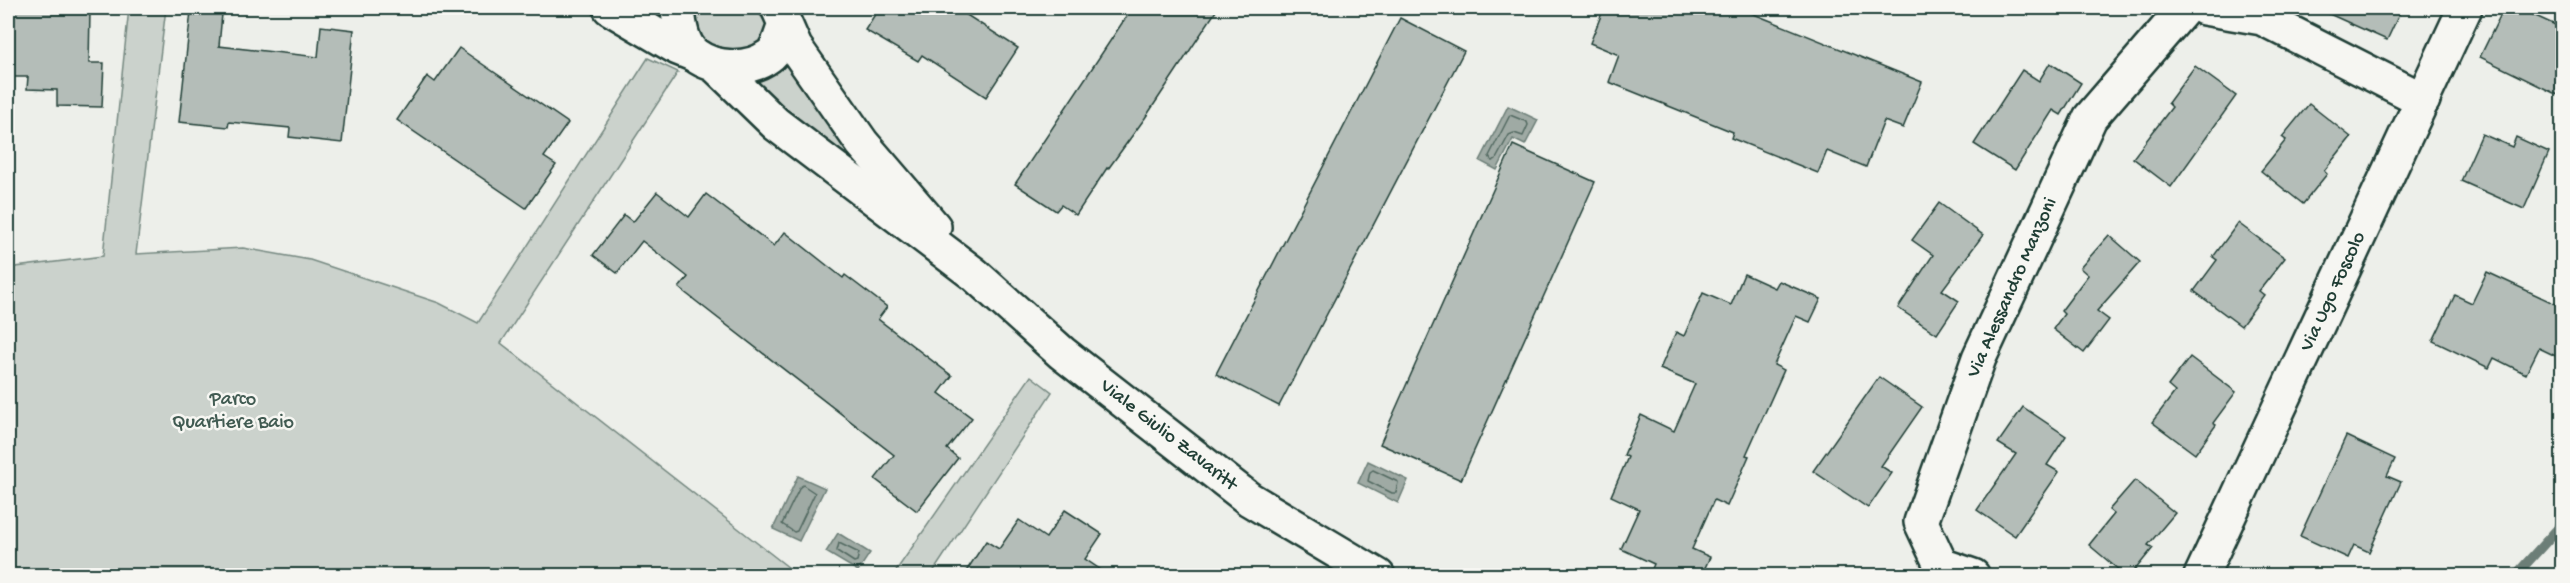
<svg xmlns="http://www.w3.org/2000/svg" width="2570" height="583" font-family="'Gochi Hand',sans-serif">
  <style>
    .green { fill: #cbd2cc; stroke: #758880; stroke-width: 1.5 }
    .water { fill: #9faaa4; stroke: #6c7e77; stroke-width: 1.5 }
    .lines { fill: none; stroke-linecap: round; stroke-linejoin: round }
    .shore { stroke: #526961; stroke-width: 1.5 }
    .stream { stroke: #6c7e77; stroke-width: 10 }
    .building { fill: #b4bdb8; stroke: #1f3d34; stroke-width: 1.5 }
    .minor-casing { stroke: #1f3d34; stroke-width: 38 }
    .minor { stroke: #f6f6f2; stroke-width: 33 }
    .labels { text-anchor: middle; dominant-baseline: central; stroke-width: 5; stroke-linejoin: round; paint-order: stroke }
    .street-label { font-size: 20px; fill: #1f3d34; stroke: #f6f6f2 }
    .park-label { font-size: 20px; fill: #415b52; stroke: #f6f6f2 }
  </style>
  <rect width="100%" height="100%" fill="#edefea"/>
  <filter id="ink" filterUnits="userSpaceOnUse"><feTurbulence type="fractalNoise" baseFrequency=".0167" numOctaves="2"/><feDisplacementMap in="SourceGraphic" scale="12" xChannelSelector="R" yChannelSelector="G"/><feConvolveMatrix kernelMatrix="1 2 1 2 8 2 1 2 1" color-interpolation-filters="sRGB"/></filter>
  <g filter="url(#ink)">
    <g class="green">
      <polygon points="129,8 166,8 136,254 243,248 310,260 439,303 478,323 648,58 678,72 501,343 798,575 8,575 8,268 103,256"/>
      <polygon points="688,8 754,8 770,27 768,38 746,54 704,49"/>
      <polygon points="786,51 884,188 746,82"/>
      <polygon points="1031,376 1052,392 931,575 893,575"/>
    </g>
    <g class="water">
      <polygon points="1508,106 1538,120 1525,145 1513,139 1497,170 1480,161"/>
      <polygon points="1368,461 1408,480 1398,503 1358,483"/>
      <polygon points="798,476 825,488 799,541 773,529"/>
      <polygon points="838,533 870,553 858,571 826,552"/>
    </g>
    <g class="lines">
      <g class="shore">
        <polygon points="1510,115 1527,122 1528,125 1523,136 1514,133 1509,135 1496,159 1492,161 1489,156"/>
        <polygon points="1373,470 1398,482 1396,493 1392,493 1368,481 1370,472"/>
        <polygon points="803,485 815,493 797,531 794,532 782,524 800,487"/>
        <polygon points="839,543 859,553 857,561 854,562 837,551"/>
      </g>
      <polyline class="stream" points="2515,576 2562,524"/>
    </g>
    <g class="building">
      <polygon points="8,8 52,8 52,10 90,11 89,63 104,63 102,107 57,106 57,90 27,89 28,77 8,77"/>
      <polygon points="879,8 956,8 1018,48 986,97 922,55 918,61 865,30"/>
      <polygon points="1132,8 1218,8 1145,118 1108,169 1107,168 1076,215 1061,205 1056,211 1015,184"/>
      <polygon points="1604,8 1739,8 1922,82 1903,128 1884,121 1866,167 1827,151 1818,173 1731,138 1733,132 1609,82 1619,55 1590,43"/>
      <polygon points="2316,8 2402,8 2387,40"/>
      <polygon points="2504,8 2518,8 2562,28 2562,97 2480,57"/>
      <polygon points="191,11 222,14 219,46 318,57 321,26 354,30 342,143 289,137 290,128 229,122 228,127 179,122"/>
      <polygon points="1400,18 1464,51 1279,406 1216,374"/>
      <polygon points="459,48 568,123 544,157 556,165 526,208 397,120 427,76 435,82"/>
      <polygon points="2050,63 2081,83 2061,115 2053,110 2015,170 1974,144 2022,70 2039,81"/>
      <polygon points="2195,66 2236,96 2171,187 2133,158 2172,107 2168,103"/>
      <polygon points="2309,104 2351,137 2324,171 2327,174 2303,204 2261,171 2286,140 2282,137"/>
      <polygon points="2482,134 2512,147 2516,137 2549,152 2524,209 2461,181"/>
      <polygon points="1513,145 1595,182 1461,480 1380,444"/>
      <polygon points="657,192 689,217 706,194 774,246 785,232 843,278 845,275 887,307 878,319 952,376 939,393 972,418 947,449 958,458 917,511 875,479 894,455 679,288 688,277 642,241 617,273 593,255 624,215 633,222"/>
      <polygon points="1939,203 1983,235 1942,290 1959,301 1937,334 1898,308 1933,255 1912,240"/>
      <polygon points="2238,223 2285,258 2259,291 2264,295 2241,326 2194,291 2217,260 2213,257"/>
      <polygon points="2109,235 2140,262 2097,311 2109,320 2084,353 2053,329 2064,314 2061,311 2088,275 2080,268"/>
      <polygon points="2487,272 2562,307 2562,359 2539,348 2526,374 2494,358 2489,368 2433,341 2455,295 2472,303"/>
      <polygon points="1744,274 1775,288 1779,281 1821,299 1810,322 1796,316 1774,365 1784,370 1746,455 1749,456 1727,506 1714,500 1692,549 1710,557 1701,576 1649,576 1654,564 1621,549 1639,509 1611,496 1628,457 1624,455 1641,415 1674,431 1695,384 1660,369 1676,332 1684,336 1703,293 1731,305"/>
      <polygon points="2190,357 2236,392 2213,423 2216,425 2195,454 2152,422 2175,392 2168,386"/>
      <polygon points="1879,377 1922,407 1881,466 1892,473 1868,508 1813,471"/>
      <polygon points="2023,407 2066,436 2047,465 2059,472 2015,536 1977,510 2016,454 1998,443"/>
      <polygon points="2346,436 2395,459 2387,476 2401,482 2369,552 2354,545 2348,558 2300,536"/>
      <polygon points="2135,480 2175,513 2148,545 2153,548 2130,576 2126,576 2089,545 2114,514 2109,510"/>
      <polygon points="1065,510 1102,534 1085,559 1110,576 963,576 986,541 999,549 1019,520 1046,538"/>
    </g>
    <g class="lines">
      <g class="minor-casing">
        <g id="minor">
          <polyline points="610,8 678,48 693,54"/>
          <path d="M678,8C679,23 681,44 695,55C715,70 749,71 769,56C777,51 781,35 784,27"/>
          <polyline points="778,8 795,47 862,143 934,227"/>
          <polyline points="2204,8 2262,18 2423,100"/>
          <polyline points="715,65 776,124 974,274 1062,353 1249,499 1378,576"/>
          <polyline points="1973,576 1941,565 1921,522 1979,358 2090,118 2185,8"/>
          <polyline points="2201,576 2465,8"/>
        </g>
      </g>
      <use href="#minor" class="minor"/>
    </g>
  </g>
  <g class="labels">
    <g class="street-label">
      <text transform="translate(2013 288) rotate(-66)">Via Alessandro Manzoni</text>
      <text transform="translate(2334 292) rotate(-65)">Via Ugo Foscolo</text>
      <text transform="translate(1168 436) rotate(38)">Viale Giulio Zavaritt</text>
    </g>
    <g class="park-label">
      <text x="233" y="400">Parco<tspan x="233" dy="23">Quartiere Baio</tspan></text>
    </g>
  </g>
  <rect width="2570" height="583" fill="none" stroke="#f6f6f2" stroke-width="30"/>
  <rect x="15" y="15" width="2540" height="553" fill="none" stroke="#1f3d34" stroke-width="2" filter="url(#ink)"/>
</svg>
